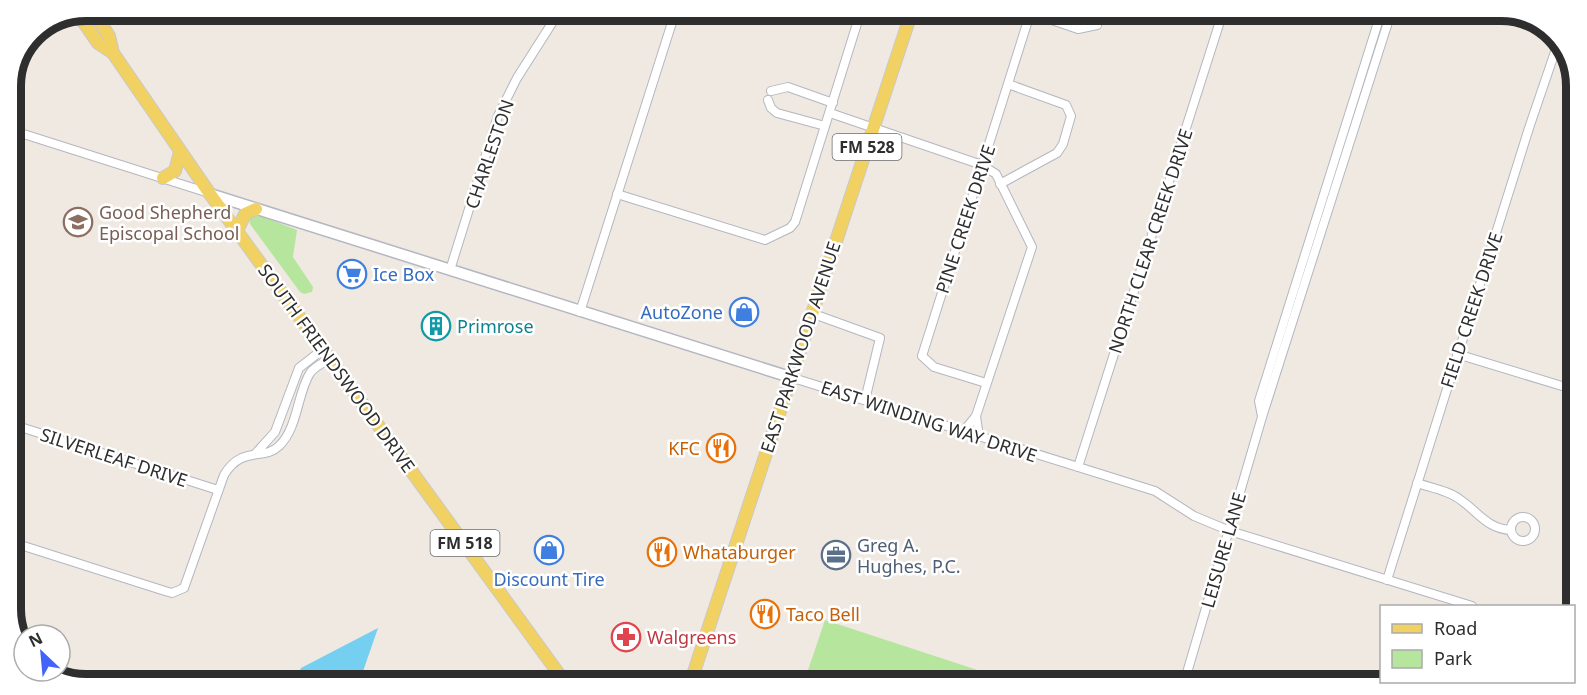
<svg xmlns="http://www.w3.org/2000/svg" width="1587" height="695" font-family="'Noto Sans',sans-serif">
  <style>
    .green { fill: #b6e59e }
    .water { fill: #75cff0 }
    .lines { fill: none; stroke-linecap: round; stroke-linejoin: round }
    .street-casing { stroke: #b4b7c1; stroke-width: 10 }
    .secondary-casing { stroke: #b4b7c1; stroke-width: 13 }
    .primary-casing { stroke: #c9c9c9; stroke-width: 14 }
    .street { stroke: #fff; stroke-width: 8 }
    .secondary { stroke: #fff; stroke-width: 10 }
    .primary { stroke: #f2d163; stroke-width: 12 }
    .labels { text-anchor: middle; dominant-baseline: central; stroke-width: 5; stroke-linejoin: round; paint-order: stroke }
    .shield { fill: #fff; stroke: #6d6d6d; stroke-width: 1.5 }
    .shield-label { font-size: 16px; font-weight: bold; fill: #2e2e2e }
    .street-label { font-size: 18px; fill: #2e2e2e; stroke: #fff }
    .education-label { font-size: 18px; fill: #785e54; stroke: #fff; text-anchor: start }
    .shop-label { font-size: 18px; fill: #366cbe; stroke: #fff; text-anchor: start }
    .culture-label { font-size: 18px; fill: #0d838f; stroke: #fff; text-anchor: start }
    .food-label { font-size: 18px; fill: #c56008; stroke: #fff; text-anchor: start }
    .service-label { font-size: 18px; fill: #4e5e75; stroke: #fff; text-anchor: start }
    .health-label { font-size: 18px; fill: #be3a42; stroke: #fff; text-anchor: start }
    .rim { fill: none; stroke: #2e2e2e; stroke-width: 8 }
  </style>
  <rect width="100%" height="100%" fill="#efe9e1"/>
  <g class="green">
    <polygon points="256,214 297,230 293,257 313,287 312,292 304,294 300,292 250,224 249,218"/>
    <polygon points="825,620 1017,683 804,682"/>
  </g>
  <polygon class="water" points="378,628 360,680 296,678 301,668"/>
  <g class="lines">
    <g class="street-casing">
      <g id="street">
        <polyline points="1034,14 1078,29 1097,25"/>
        <polyline points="771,91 788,87 833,103"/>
        <polyline points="768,100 771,108 777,113 825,126"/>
        <polyline points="830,113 982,165 996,174 1032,247 976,416 963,432"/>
        <polyline points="11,130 209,193"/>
        <polyline points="1000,184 1057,153 1063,144 1071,116 1066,105 1008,84"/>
        <polyline points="617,194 765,240 790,228 795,222 860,14"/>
        <polyline points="450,270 498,116 517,78 559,12"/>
        <polyline points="580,312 675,13"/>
        <polyline points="811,313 880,338 865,400"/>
        <polyline points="1457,354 1562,386 1573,387"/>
        <polyline points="790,377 1155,491 1194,516 1230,531 1472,606"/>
        <polyline points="986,383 934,367 922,356 1030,14"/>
        <polyline points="976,416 979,437"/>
        <polyline points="1262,416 1259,401 1380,16"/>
        <polyline points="11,424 218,490"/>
        <polyline points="256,453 275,432 299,368 322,350"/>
        <polyline points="1078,467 1222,15"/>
        <path d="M1417,483C1432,488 1450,491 1462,501C1479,513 1488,529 1511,530"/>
        <circle cx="1523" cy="529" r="12"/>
        <path d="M11,542L165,591L172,593L184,588L224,475C242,445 264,461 279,446C298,428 297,394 310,373C314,367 323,363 329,359"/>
        <polyline points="1387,580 1529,128 1559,40"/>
        <polyline points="75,679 75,678"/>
        <polyline points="1184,683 1262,417 1390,16"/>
      </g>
    </g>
    <g class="secondary-casing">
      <polyline id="secondary" points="210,194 790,377"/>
    </g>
    <g class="primary-casing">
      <g id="primary">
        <polyline points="93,11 109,36 113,53 210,194 564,681"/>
        <polyline points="78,14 98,43 113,53"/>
        <polyline points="163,178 175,171 180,152"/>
        <polyline points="237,231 245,214 256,209"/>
        <polyline points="691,681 911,14"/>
      </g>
    </g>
    <use href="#street" class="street"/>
    <use href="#secondary" class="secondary"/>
    <use href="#primary" class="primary"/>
  </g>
  <defs>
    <g id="school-ring" transform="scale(1.5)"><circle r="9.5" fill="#fff" stroke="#8d6e63" stroke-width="1.5"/><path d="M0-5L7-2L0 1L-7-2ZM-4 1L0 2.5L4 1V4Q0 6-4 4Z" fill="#8d6e63"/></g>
    <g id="supermarket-ring" transform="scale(1.5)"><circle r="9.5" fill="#fff" stroke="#3f7fe0" stroke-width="1.5"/><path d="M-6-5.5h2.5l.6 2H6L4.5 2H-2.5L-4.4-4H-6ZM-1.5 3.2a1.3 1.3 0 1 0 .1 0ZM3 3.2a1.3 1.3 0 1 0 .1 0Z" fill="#3f7fe0"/></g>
    <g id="shop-ring" transform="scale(1.5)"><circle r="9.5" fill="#fff" stroke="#3f7fe0" stroke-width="1.5"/><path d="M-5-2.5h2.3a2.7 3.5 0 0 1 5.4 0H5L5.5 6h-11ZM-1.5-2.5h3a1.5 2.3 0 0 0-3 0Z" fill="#3f7fe0"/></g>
    <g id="building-ring" transform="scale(1.5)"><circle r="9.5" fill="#fff" stroke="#0f9aa8" stroke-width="1.5"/><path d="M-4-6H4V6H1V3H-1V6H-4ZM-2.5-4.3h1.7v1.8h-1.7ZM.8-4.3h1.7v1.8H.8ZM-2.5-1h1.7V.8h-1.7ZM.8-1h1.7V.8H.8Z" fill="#0f9aa8"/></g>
    <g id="restaurant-ring" transform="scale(1.5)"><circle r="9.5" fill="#fff" stroke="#e8710a" stroke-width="1.5"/><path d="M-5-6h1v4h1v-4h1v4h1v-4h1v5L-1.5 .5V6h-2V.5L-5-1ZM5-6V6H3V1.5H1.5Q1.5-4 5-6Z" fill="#e8710a"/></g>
    <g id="office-ring" transform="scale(1.5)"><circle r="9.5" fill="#fff" stroke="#5c6f8a" stroke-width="1.5"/><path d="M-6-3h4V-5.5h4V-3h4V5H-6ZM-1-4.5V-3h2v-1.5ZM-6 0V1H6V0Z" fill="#5c6f8a"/></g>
    <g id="pharmacy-ring" transform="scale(1.5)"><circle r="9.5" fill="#fff" stroke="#e0444e" stroke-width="1.5"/><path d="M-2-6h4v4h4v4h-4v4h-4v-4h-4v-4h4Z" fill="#e0444e"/></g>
  </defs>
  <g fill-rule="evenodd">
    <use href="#school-ring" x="78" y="222"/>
    <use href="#supermarket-ring" x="352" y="274"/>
    <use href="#shop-ring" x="744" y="312"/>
    <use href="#building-ring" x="436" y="326"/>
    <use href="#restaurant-ring" x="721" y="448"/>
    <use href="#shop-ring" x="549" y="550"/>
    <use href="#restaurant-ring" x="662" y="552"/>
    <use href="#office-ring" x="836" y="555"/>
    <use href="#restaurant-ring" x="765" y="614"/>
    <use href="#pharmacy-ring" x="626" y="637"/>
  </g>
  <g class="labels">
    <g class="shield">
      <rect x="832.5" y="134" width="69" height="26" rx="4.5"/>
      <rect x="430.5" y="530" width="69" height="26" rx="4.5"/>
    </g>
    <g class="shield-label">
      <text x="867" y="147">FM 528</text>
      <text x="465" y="543">FM 518</text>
    </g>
    <g class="street-label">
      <text transform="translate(489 154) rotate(-71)">CHARLESTON</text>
      <text transform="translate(965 219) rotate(-72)">PINE CREEK DRIVE</text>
      <text transform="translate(1150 241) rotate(-72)">NORTH CLEAR CREEK DRIVE</text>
      <text transform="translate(1471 310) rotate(-72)">FIELD CREEK DRIVE</text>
      <text transform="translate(800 347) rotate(-72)">EAST PARKWOOD AVENUE</text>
      <text transform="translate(337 368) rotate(54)">SOUTH FRIENDSWOOD DRIVE</text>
      <text transform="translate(929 421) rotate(18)">EAST WINDING WAY DRIVE</text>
      <text transform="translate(114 457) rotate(18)">SILVERLEAF DRIVE</text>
      <text transform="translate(1223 550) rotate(-74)">LEISURE LANE</text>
    </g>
    <g class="education-label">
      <text x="99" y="212">Good Shepherd<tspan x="99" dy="21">Episcopal School</tspan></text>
    </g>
    <g class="shop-label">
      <text x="373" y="274">Ice Box</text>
      <text x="723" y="312" text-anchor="end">AutoZone</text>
      <text x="549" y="579" text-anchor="middle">Discount Tire</text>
    </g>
    <g class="culture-label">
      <text x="457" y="326">Primrose</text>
    </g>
    <g class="food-label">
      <text x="700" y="448" text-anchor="end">KFC</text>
      <text x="683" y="552">Whataburger</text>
      <text x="786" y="614">Taco Bell</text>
    </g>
    <g class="service-label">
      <text x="857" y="545">Greg A.<tspan x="857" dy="21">Hughes, P.C.</tspan></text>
    </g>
    <g class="health-label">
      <text x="647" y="637">Walgreens</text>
    </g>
  </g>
  <path d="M0 0H1587V695H0ZM86 21H1501A65 65 0 0 1 1566 86V609A65 65 0 0 1 1501 674H86A65 65 0 0 1 21 609V86A65 65 0 0 1 86 21Z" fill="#fff" fill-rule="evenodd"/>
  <path class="rim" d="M86 21H1501A65 65 0 0 1 1566 86V609A65 65 0 0 1 1501 674H86A65 65 0 0 1 21 609V86A65 65 0 0 1 86 21Z"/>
  <rect x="1380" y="605" width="195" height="78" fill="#ffffff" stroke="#ababab" stroke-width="1.5"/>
  <rect x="1392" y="624" width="30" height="9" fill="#f2d163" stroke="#ababab" stroke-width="1.5"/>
  <text x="1434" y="635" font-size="18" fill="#2e2e2e">Road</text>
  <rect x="1392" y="650" width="30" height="18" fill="#b6e59e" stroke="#ababab" stroke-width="1.5"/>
  <text x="1434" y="665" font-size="18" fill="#2e2e2e">Park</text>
  <g transform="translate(42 653) rotate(334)"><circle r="28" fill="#ffffff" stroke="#ababab" stroke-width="1.5"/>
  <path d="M0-4.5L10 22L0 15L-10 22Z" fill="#4264fb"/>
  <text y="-9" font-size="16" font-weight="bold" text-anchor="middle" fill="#2e2e2e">N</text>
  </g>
</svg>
